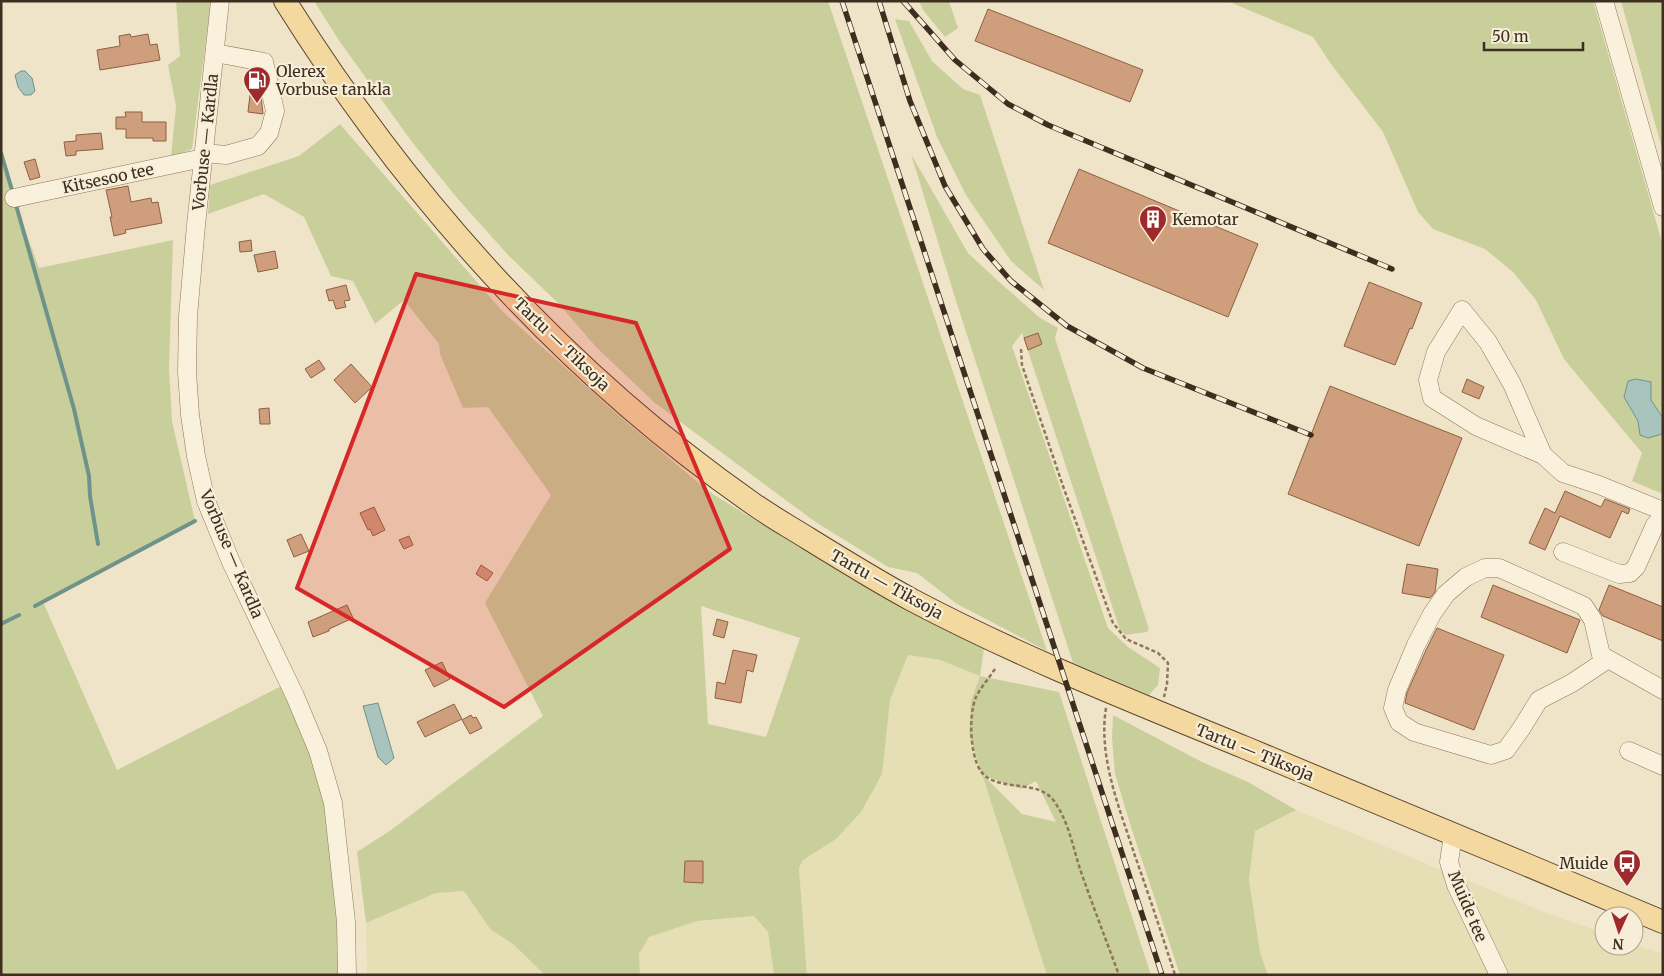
<svg xmlns="http://www.w3.org/2000/svg" width="1664" height="976" font-family="Merriweather,serif">
  <style>
    .farmland { fill: #e6deb5 }
    .green { fill: #c9cf9b; fill-rule: evenodd }
    .water { fill: #a9c4bc; stroke: #6f938a }
    .lines { fill: none; stroke-linecap: round; stroke-linejoin: round }
    .stream { stroke: #6f938a; stroke-width: 4 }
    .building { fill: #cf9f7d; stroke: #8d5f41 }
    .minor-casing { stroke: #8d765c; stroke-width: 19 }
    .major-casing { stroke: #5b4430; stroke-width: 24 }
    .path { stroke: #8d765c; stroke-width: 2.5; stroke-dasharray: 4 2.5; stroke-linecap: butt }
    .minor { stroke: #faf1dc; stroke-width: 18 }
    .major { stroke: #f3d9a0; stroke-width: 22 }
    .rail-casing { stroke: #3d2e20; stroke-width: 5.5 }
    .rail { stroke: #f7eed8; stroke-width: 4; stroke-dasharray: 11; stroke-linecap: butt }
    .marked { fill: #d62828; fill-opacity: 0.2; stroke: #d62828; stroke-width: 4; stroke-linejoin: round }
    .labels { text-anchor: middle; dominant-baseline: central; stroke-width: 4.5; stroke-linejoin: round; paint-order: stroke }
    .poi-label { font-size: 16px; fill: #3d2e20; stroke: #f7eed8; text-anchor: start }
    .street-label { font-size: 16px; fill: #3d2e20; stroke: #f7eed8 }
  </style>
  <rect width="100%" height="100%" fill="#f0e4c8"/>
  <g class="farmland">
    <polygon points="908,655 940,660 980,676 971,701 969,734 1047,975 807,975 799,868 803,860 836,839 861,812 881,774 890,700"/>
    <polygon points="1296,810 1546,913 1604,933 1604,946 1634,946 1634,944 1663,954 1663,975 1268,975 1260,952 1249,880 1255,831"/>
    <polygon points="464,891 490,929 513,944 545,975 367,975 366,923 436,893"/>
    <polygon points="755,916 768,932 774,975 640,975 639,954 649,937 697,921"/>
  </g>
  <g class="green">
    <polygon points="176,1 211,1 192,149 171,157 176,106 168,65 180,56"/>
    <polygon points="314,1 828,1 1047,651 957,604 917,573 888,567 814,521 655,403 596,347 559,304 508,255 457,198 412,142 340,42"/>
    <polygon points="919,1 949,1 958,28 945,37 923,10"/>
    <polygon points="1227,1 1593,1 1663,246 1663,494 1632,481 1642,453 1564,359 1536,300 1513,272 1485,249 1433,229 1418,212 1383,132 1331,64 1313,37"/>
    <polygon points="1621,1 1663,1 1663,152"/>
    <polygon points="895,19 909,21 932,61 963,89 980,95 1044,290 1011,261 966,195 937,137"/>
    <path d="M340,124L503,312L616,413L708,491L849,578L984,648L980,676L1059,692L1151,975H1047L969,734L971,701L980,676L940,660L908,655L890,700L882,774L861,812L836,839L803,860L799,868L807,975H774L768,932L754,916L697,921L649,937L639,954L640,975H545L513,944L490,929L464,891L436,893L366,923L357,852L391,830L543,716L485,603L551,495L488,407L463,408L440,354L439,344L404,300L375,324L353,281L331,276L304,217L264,194L208,214L210,185L299,156ZM701,606L800,638L766,737L708,724ZM983,775L1021,789L1036,781L1056,822L1022,814Z"/>
    <polygon points="1,153 16,205 39,268 173,240 169,368 172,421 195,521 43,602 117,770 289,682 318,751 347,975 1,975"/>
    <polygon points="911,154 968,253 997,280 1040,318 1058,328 1055,338 1149,629 1147,632 1126,635 1120,630 1022,333 1012,346 1108,628 1128,647 1160,668 1158,685 1149,695 1073,663 957,304"/>
    <polygon points="1113,715 1202,762 1248,782 1296,810 1255,831 1249,880 1260,952 1268,975 1180,975 1131,827 1115,774 1112,738"/>
  </g>
  <g class="water">
    <polygon points="21,71 25,71 32,78 35,91 31,95 24,95 18,87 15,75"/>
    <polygon points="1636,379 1651,382 1651,400 1663,418 1662,434 1648,438 1640,435 1638,421 1624,397 1628,381"/>
    <polygon points="378,703 394,758 386,765 378,757 363,706"/>
  </g>
  <g class="lines">
    <g class="stream">
      <polyline points="1,153 12,190"/>
      <polyline points="19,205 16,205 74,409 89,476 90,496 98,544"/>
      <polyline points="35,606 195,521"/>
      <polyline points="1,624 19,615"/>
    </g>
  </g>
  <g class="building">
    <polygon points="988,9 1143,70 1130,102 975,41"/>
    <polygon points="130,34 131,37 148,34 150,45 157,44 160,60 100,70 97,50 120,46 119,36"/>
    <polygon points="250,95 261,96 263,114 248,112"/>
    <polygon points="125,112 142,112 142,122 166,122 166,141 153,141 153,138 126,138 126,129 116,129 116,117 126,117"/>
    <polygon points="101,133 103,149 76,151 76,155 66,156 64,142 76,141 76,135"/>
    <polygon points="35,159 40,177 30,180 24,162"/>
    <polygon points="1079,169 1258,244 1228,317 1048,243"/>
    <polygon points="128,186 131,202 151,198 152,203 158,202 162,223 125,230 126,233 114,236 110,217 112,217 106,190"/>
    <polygon points="251,240 252,251 240,252 239,242"/>
    <polygon points="275,251 278,268 258,272 254,255"/>
    <polygon points="1369,282 1422,303 1412,329 1410,328 1395,365 1344,346"/>
    <polygon points="346,285 350,300 344,301 346,307 336,309 333,300 329,301 326,290"/>
    <polygon points="1038,333 1042,344 1028,350 1024,338"/>
    <polygon points="319,360 325,369 311,378 305,369"/>
    <polygon points="351,364 372,387 355,403 334,380"/>
    <polygon points="1467,379 1484,387 1479,399 1462,392"/>
    <polygon points="1330,386 1462,438 1419,546 1288,494"/>
    <polygon points="269,408 270,424 260,424 259,409"/>
    <polygon points="1565,491 1601,507 1605,499 1630,509 1628,514 1622,511 1610,538 1560,516 1545,550 1529,543 1545,508 1555,513"/>
    <polygon points="374,507 385,530 373,536 370,529 368,530 360,513"/>
    <polygon points="301,534 309,551 294,557 287,540"/>
    <polygon points="409,536 413,545 404,549 399,540"/>
    <polygon points="1407,564 1438,569 1435,592 1430,598 1402,593"/>
    <polygon points="481,565 493,573 487,581 476,574"/>
    <polygon points="1493,585 1580,620 1567,653 1481,617"/>
    <polygon points="1609,585 1663,607 1663,641 1603,616 1599,610"/>
    <polygon points="347,605 353,618 329,629 329,631 313,637 308,622"/>
    <polygon points="717,619 728,622 724,638 713,635"/>
    <polygon points="1437,628 1504,655 1474,730 1405,703 1407,693 1426,650"/>
    <polygon points="733,650 757,655 753,672 747,670 741,703 715,698 717,682 725,684"/>
    <polygon points="442,662 450,679 434,687 425,670"/>
    <polygon points="454,704 462,719 425,737 417,722"/>
    <polygon points="471,715 473,718 476,717 482,728 470,734 462,720"/>
    <polygon points="685,861 703,861 703,883 684,882"/>
  </g>
  <g class="lines">
    <g class="minor-casing">
      <g id="minor">
        <polyline points="220,1 196,225 188,316 187,372 190,415 196,456 206,501 231,562 295,696 318,751 333,803 346,922 347,975"/>
        <polyline points="1604,1 1663,207"/>
        <polyline points="204,153 226,155 258,146 269,133 275,111 264,62 215,53"/>
        <polyline points="14,198 203,158"/>
        <polyline points="1543,455 1512,384 1488,342 1462,310 1436,352 1428,380 1432,398 1476,426 1543,455 1563,473 1599,485 1663,511"/>
        <polyline points="1563,552 1619,574 1630,573 1636,567 1655,525 1663,516"/>
        <polyline points="1608,659 1572,683 1539,700 1521,729 1506,750 1491,755 1414,732 1399,722 1393,708 1397,690 1416,645 1432,614 1446,594 1466,577 1485,568 1499,568 1584,606 1593,620 1601,655 1663,690"/>
        <polyline points="1629,751 1663,766"/>
        <polyline points="1453,835 1449,862 1456,885 1499,975"/>
      </g>
    </g>
    <g class="major-casing">
      <path id="major" d="M285,1C407,196 563,371 752,503C770,516 790,527 809,539C843,560 877,581 912,600C1020,657 1134,702 1246,748C1386,805 1524,864 1663,922"/>
    </g>
    <g class="path">
      <polyline points="1021,349 1022,365 1064,489 1113,623 1126,639 1158,653 1168,663 1167,684 1164,697"/>
      <path d="M995,669C989,678 981,687 976,697C968,715 969,768 988,778C1008,790 1040,781 1054,801C1069,822 1073,848 1081,872C1093,906 1106,940 1119,975"/>
      <path d="M1106,708C1098,758 1120,809 1135,856C1149,895 1162,935 1175,975"/>
    </g>
    <use href="#minor" class="minor"/>
    <use href="#major" class="major"/>
    <g class="rail-casing">
      <g id="rail">
        <polyline points="842,1 1162,975"/>
        <polyline points="879,1 910,101 945,186 983,249 1011,281 1067,326 1143,368 1311,435"/>
        <polyline points="903,1 955,60 1008,104 1048,125 1392,269"/>
      </g>
    </g>
    <use href="#rail" class="rail"/>
  </g>
  <path class="marked" d="M416,274L636,323L730,549L504,707L297,588Z"/>
  <defs>
    <g id="fuel-pin" transform="scale(1.4375)"><path d="M0 17L-7.5 6A9.5 9.5 0 1 1 7.5 6Z" fill="#9e2a2b" stroke="#f7eed8"/><path d="M-5.5-6h7V0h2V4h1.3V-2.5L3-4.5l.8-.8L6-3V5H2.5V1h-1V6h-7ZM-4.2-4.7v3.2H.2V-4.7Z" fill="#fff"/></g>
    <g id="building-pin" transform="scale(1.4375)"><path d="M0 17L-7.5 6A9.5 9.5 0 1 1 7.5 6Z" fill="#9e2a2b" stroke="#f7eed8"/><path d="M-4-6H4V6H1V3H-1V6H-4ZM-2.5-4.3h1.7v1.8h-1.7ZM.8-4.3h1.7v1.8H.8ZM-2.5-1h1.7V.8h-1.7ZM.8-1h1.7V.8H.8Z" fill="#fff"/></g>
    <g id="bus-pin" transform="scale(1.4375)"><path d="M0 17L-7.5 6A9.5 9.5 0 1 1 7.5 6Z" fill="#9e2a2b" stroke="#f7eed8"/><path d="M-5-6H5V4H4V6H2V4H-2V6H-4V4H-5ZM-3.5-4V0h7V-4ZM-3.5 1.2v1.5H-2V1.2ZM2 1.2v1.5H3.5V1.2Z" fill="#fff"/></g>
  </defs>
  <g fill-rule="evenodd">
    <use href="#fuel-pin" x="257" y="80"/>
    <use href="#building-pin" x="1153" y="219"/>
    <use href="#bus-pin" x="1627" y="863"/>
  </g>
  <g class="labels">
    <g class="poi-label">
      <text x="276" y="71">Olerex<tspan x="276" dy="18">Vorbuse tankla</tspan></text>
      <text x="1172" y="219">Kemotar</text>
      <text x="1608" y="863" text-anchor="end">Muide</text>
    </g>
    <g class="street-label">
      <text transform="translate(205 142) rotate(-84)">Vorbuse — Kardla</text>
      <text transform="translate(108 178) rotate(-12)">Kitsesoo tee</text>
      <text transform="translate(562 344) rotate(44)">Tartu — Tiksoja</text>
      <text transform="translate(232 554) rotate(67)">Vorbuse — Kardla</text>
      <text transform="translate(887 584) rotate(29)">Tartu — Tiksoja</text>
      <text transform="translate(1255 752) rotate(22)">Tartu — Tiksoja</text>
      <text transform="translate(1468 906) rotate(67)">Muide tee</text>
    </g>
  </g>
  <rect width="1664" height="976" fill="none" stroke="#3d2e20" stroke-width="5"/>
  <g transform="translate(1619 931) rotate(183)"><circle r="24" fill="#f7eed8" stroke="#ada18e"/>
  <path d="M0-4L9 19L0 12L-9 19Z" fill="#9e2a2b"/>
  <text y="-8" font-size="14" font-weight="bold" text-anchor="middle" fill="#3d2e20">N</text>
  </g>
  <path d="M1484 42v8h99v-8" fill="none" stroke="#3d2e20" stroke-width="2.5"/>
  <text x="1492" y="42" font-size="15" fill="#3d2e20" stroke="#f7eed8" stroke-width="4" paint-order="stroke">50 m</text>
</svg>
